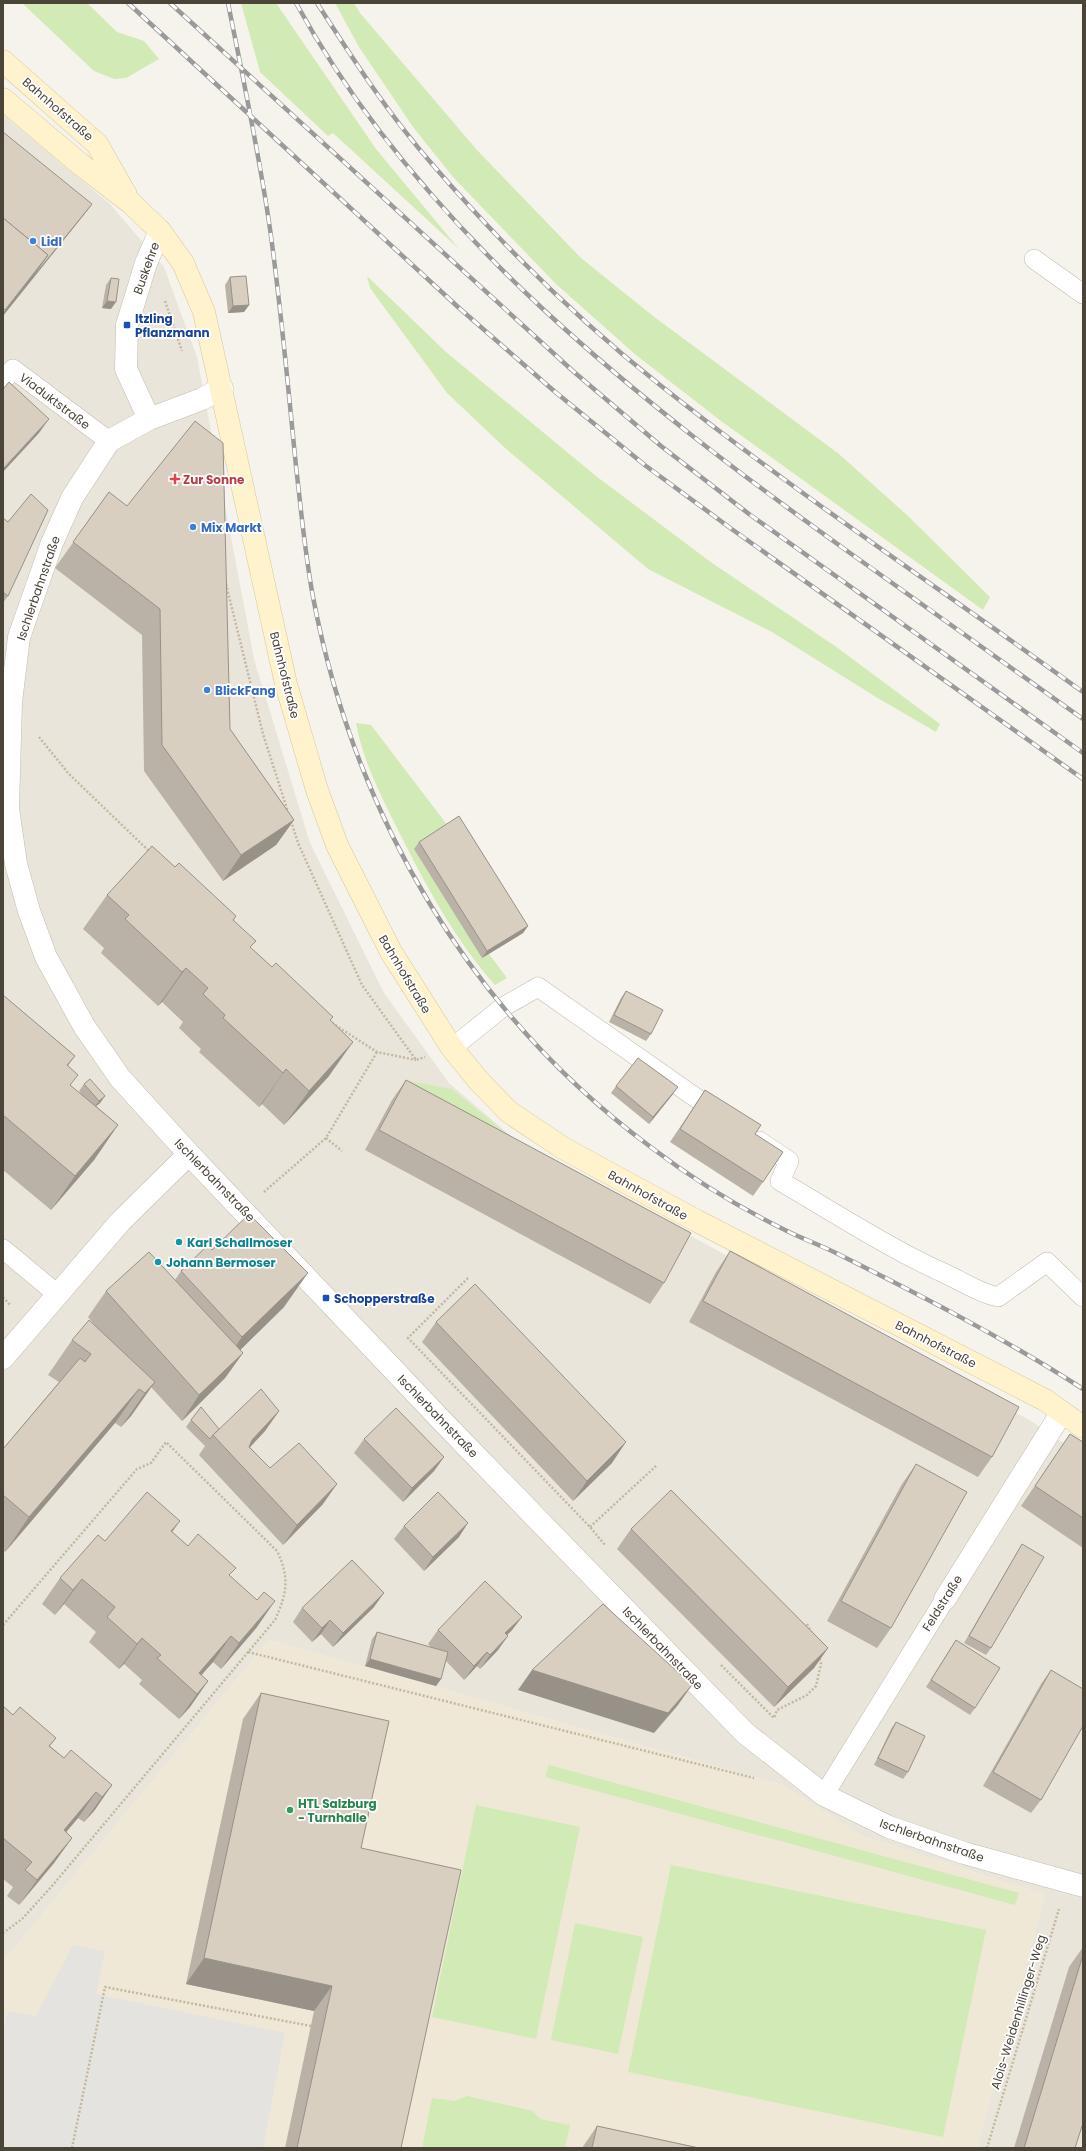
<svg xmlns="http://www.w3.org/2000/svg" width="1086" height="2151" font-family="Poppins,sans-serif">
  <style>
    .residential { fill: #eae5da }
    .education { fill: #efe8d6 }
    .green { fill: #d2eab5 }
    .parking { fill: #e5e3e0 }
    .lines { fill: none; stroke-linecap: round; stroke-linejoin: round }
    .lane-casing { stroke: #c2bbae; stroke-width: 20 }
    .street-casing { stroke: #c2bbae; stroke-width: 23 }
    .secondary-casing { stroke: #d6c79b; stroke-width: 23 }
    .path { stroke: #c4b79f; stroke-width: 2.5; stroke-dasharray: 2 2; stroke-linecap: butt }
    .lane { stroke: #fff; stroke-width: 19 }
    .street { stroke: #fff; stroke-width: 22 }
    .secondary { stroke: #fff3cd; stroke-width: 22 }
    .rail-casing { stroke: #9a9a9a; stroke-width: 4.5 }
    .rail { stroke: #fff; stroke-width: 3; stroke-dasharray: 9; stroke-linecap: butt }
    .wall { fill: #bab2a6 }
    .shaded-wall { fill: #979187 }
    .building { fill: #d8cfc1; stroke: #979187 }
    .shop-dot { fill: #3f7fe0; stroke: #fff; stroke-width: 1.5 }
    .transit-dot { fill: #1a4fb4; stroke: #fff; stroke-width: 1.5 }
    .health-dot { fill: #e0444e; stroke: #fff; stroke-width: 1.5 }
    .culture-dot { fill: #0f9aa8; stroke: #fff; stroke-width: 1.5 }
    .leisure-dot { fill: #2e9e5b; stroke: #fff; stroke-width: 1.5 }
    .labels { text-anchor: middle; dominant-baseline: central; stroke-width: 3.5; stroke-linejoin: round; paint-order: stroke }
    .street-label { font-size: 12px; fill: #4b4439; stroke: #fff }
    .shop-label { font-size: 12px; font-weight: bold; fill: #366cbe; stroke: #fff; text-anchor: start }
    .transit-label { font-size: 12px; font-weight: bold; fill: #164399; stroke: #fff; text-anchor: start }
    .health-label { font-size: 12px; font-weight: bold; fill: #be3a42; stroke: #fff; text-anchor: start }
    .culture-label { font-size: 12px; font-weight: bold; fill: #0d838f; stroke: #fff; text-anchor: start }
    .leisure-label { font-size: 12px; font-weight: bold; fill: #27864d; stroke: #fff; text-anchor: start }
  </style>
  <rect width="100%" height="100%" fill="#f6f3ec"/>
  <polygon class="residential" points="3,115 110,204 164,267 197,357 254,659 310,843 384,993 449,1083 518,1142 1031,1421 1083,1456 1083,2148 977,2148 1045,1895 860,1835 782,1785 269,1640 3,1962"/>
  <polygon class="education" points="269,1640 782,1785 860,1835 1045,1895 977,2148 3,2148 3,1962"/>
  <g class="green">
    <polygon points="22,3 87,3 117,32 144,41 159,59 126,78 114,79 94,71"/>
    <polygon points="241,3 276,3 376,149 459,249 333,133 328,136 260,72"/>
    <polygon points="335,3 354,3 360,13 477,150 581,258 653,316 839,454 908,516 990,597 983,610 721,421 636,355 556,284 453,177 413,127 359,47"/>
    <polygon points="367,276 446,352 596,476 712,563 835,646 940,724 936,732 876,697 772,632 648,569 504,447 447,393 370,288"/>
    <path d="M356,723L371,725L448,826L482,958L489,954L507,978L495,985C455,940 425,884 398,830C381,796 363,761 356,723Z"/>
    <polygon points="404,1080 452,1089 513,1139"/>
    <polygon points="549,1765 1019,1893 1015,1905 545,1777"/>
    <polygon points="476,1805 580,1827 536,2039 432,2017"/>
    <polygon points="671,1865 986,1930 943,2137 628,2072"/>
    <polygon points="575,1923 643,1937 618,2054 551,2040"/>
    <polygon points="467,2096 533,2111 540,2119 570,2125 565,2148 422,2148 432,2098 455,2101"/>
  </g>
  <polygon class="parking" points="73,1945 105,1951 96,1994 285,2033 263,2148 3,2148 3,2033 8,2011 36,2016"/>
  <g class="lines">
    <g class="lane-casing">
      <g id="lane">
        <polyline points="1034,259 1083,294"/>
        <polyline points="3,381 13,369 109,441"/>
        <polyline points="452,1048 503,1007 538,987 719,1114"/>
        <path d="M759,1141L789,1161L780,1181C835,1213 890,1249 948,1275C965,1283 979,1293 998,1297L1047,1262L1083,1297"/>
        <polyline points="3,1249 57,1294"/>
        <polyline points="824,1795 945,1599"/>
      </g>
    </g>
    <g class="street-casing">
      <g id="street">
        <polyline points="222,388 202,399 149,419 109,441 72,498 52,543 19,637 11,702 8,808 16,864 29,911 46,957 84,1026 120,1078 189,1154 445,1424 745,1733 824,1795 889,1827 964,1853 1083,1886"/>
        <polyline points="149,419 126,369 127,325 146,263 160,231"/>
        <polyline points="3,1358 120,1222 189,1154"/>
        <polyline points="945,1599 1062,1412"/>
      </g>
    </g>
    <g class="secondary-casing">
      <g id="secondary">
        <polyline points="3,61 97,144 126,195"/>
        <polyline points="3,99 80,164 131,203 160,231 183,263 204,312 286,684 317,790 337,845 391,952 452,1048 478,1080 509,1112 563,1148 697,1221 1045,1400 1083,1427"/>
      </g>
    </g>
    <g class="path">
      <polyline points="165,301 182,351"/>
      <polyline points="226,584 263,734 288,812"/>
      <polyline points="39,737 69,774 151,853"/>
      <polyline points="291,821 298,843 362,985 416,1060 425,1057"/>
      <polyline points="332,1023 377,1052 416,1060"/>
      <polyline points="326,1138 342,1151"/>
      <polyline points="264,1192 326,1138 377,1052"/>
      <polyline points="468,1278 408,1338 590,1527 605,1545"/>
      <polyline points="3,1297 11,1306"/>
      <polyline points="590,1527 656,1466"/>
      <polyline points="807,1624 812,1633"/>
      <path d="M3,1625L137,1469L151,1463L166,1442L277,1551C290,1578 287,1593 275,1620L52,1886L22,1919L3,1933"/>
      <polyline points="248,1652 754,1778"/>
      <polyline points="721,1665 774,1718 777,1710 807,1695 816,1686 821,1664 819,1657"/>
      <polyline points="72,2148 105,1987 311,2026"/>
      <polyline points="987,2148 1059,1909"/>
    </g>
    <use href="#lane" class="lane"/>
    <use href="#street" class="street"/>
    <use href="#secondary" class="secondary"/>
    <g class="rail-casing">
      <g id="rail">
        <polyline points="128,3 458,307 554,391 646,466 733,530 1083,779"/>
        <polyline points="170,3 574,372 661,446 749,514 1083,753"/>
        <path d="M228,3C243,78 259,153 270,229C281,307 288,387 296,466C301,510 305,554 313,597C355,817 471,1014 652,1148C694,1180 740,1208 787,1231C803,1239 820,1245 836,1253C920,1295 1004,1338 1083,1389"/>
        <path d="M296,3C421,232 642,404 850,553C928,608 1005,664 1083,719"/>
        <path d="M317,3C353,59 388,114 432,164C501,244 578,320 660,385C797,494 942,590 1083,692"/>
      </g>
    </g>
    <use href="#rail" class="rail"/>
  </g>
  <g class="wall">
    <polygon points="230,277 249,305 244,312 228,313 225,285"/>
    <polygon points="111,278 111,309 102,308 106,285"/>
    <polygon points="109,492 230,729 294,820 276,845 223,881 144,771 142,635 55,568"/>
    <polygon points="3,518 8,596 3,603"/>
    <polygon points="419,842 528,926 523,933 482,958 414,849"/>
    <polygon points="175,867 236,916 233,921 251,948 331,1021 329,1076 284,1125 262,1104 259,1107 199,1052 201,1049 179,1028 183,1022 162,1002 158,1006 101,953 104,948 83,929 107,895"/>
    <polygon points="626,991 651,1034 646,1041 609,1022 621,998"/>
    <polygon points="3,995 75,1056 68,1066 71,1086 83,1096 79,1091 84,1084 105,1096 100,1103 96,1106 118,1125 94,1160 51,1210 3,1170"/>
    <polygon points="406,1080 664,1283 650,1304 365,1150 392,1100"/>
    <polygon points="616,1086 673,1094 649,1124 611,1093"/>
    <polygon points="705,1090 755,1134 763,1182 753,1196 670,1142"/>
    <polygon points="212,1250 284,1307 240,1350 243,1353 225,1378 182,1421 151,1387 131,1416 121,1427 115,1423 5,1552 3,1550 3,1449 59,1382 48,1375 72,1340 97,1328 88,1317 106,1291 175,1280 181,1271"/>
    <polygon points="730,1251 992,1457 978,1477 689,1322 716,1272"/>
    <polygon points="436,1322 612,1463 573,1501 422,1342"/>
    <polygon points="279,1411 265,1431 250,1447 270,1468 323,1504 283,1545 199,1455 205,1446 186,1427 191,1420 219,1429"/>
    <polygon points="1070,1434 1083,1442 1083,1548 1021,1506"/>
    <polygon points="364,1439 444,1457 434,1471 403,1502 354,1453"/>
    <polygon points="916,1464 891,1628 877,1648 827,1621 902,1484"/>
    <polygon points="404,1526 459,1537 424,1571 394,1539"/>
    <polygon points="631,1529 828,1648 814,1668 774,1707 617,1549"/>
    <polygon points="172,1532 188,1546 230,1576 257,1627 221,1669 213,1662 201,1675 208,1681 190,1707 179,1719 139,1684 142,1680 124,1664 119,1669 89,1642 96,1632 64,1604 55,1615 42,1604 60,1578 105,1541"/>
    <polygon points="1022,1544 991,1648 986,1655 964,1643 1018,1551"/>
    <polygon points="374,1607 333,1647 321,1634 312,1642 293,1622 302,1608"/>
    <polygon points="522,1617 512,1630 507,1635 498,1650 480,1669 477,1666 464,1680 446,1661 441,1679 436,1686 365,1666 372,1639 377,1632 431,1647 428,1644 438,1630"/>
    <polygon points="956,1640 975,1708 970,1715 926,1687"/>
    <polygon points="1051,1670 1041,1800 1031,1813 983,1786 1041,1684"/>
    <polygon points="261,1693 361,1848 401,2148 285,2148 314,2011 186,1984 243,1719"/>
    <polygon points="3,1706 13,1715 56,1738 50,1746 64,1758 112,1785 94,1811 84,1822 78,1818 66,1832 72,1838 54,1863 19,1905 7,1896 13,1887 3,1879"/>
    <polygon points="896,1722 908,1772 903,1779 874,1765 891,1729"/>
    <polygon points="1083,1947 1083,2123 1075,2148 1014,2148 1069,1967"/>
    <polygon points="597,2126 699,2148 582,2148"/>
  </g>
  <g class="shaded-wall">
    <polygon points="92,204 87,211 3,316 3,313 5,310 48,255"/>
    <polygon points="107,301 116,302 111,309 102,308"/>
    <polygon points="249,305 244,312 228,313 233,306"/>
    <polygon points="49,419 39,433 3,472 3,469"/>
    <polygon points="294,820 276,845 223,881 241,855"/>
    <polygon points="528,926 523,933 482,958 487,951"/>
    <polygon points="186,968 162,1002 158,1006 182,972"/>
    <polygon points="353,1042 329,1076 284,1125 309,1091"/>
    <polygon points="286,1069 262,1104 259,1107 283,1073"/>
    <polygon points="678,1087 673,1094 649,1124 653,1117"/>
    <polygon points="105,1096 100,1103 94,1108 99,1101"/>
    <polygon points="118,1125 94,1160 51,1210 75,1176"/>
    <polygon points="308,1273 284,1307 218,1372 242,1337"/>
    <polygon points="243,1353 225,1378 182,1421 199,1395"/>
    <polygon points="155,1382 131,1416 121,1427 145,1393"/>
    <polygon points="139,1389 115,1423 5,1552 29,1517"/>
    <polygon points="279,1411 265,1431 238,1460 252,1440"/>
    <polygon points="626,1442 612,1463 573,1501 587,1481"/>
    <polygon points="444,1457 434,1471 403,1502 412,1488"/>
    <polygon points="337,1484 323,1504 283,1545 297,1525"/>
    <polygon points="180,1521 162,1546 171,1531"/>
    <polygon points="468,1523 459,1537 424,1571 433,1557"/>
    <polygon points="82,1579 64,1604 55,1615 73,1590"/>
    <polygon points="384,1593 374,1607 333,1647 343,1633"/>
    <polygon points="275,1601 257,1627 221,1669 239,1643"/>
    <polygon points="522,1617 512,1630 495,1647 505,1633"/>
    <polygon points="330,1620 321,1634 312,1642 322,1628"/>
    <polygon points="231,1636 213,1662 190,1688 199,1673"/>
    <polygon points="508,1636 498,1650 480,1669 490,1655"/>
    <polygon points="142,1638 124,1664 119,1669 137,1644"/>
    <polygon points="828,1648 814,1668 774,1707 788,1687"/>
    <polygon points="487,1652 477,1666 464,1680 474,1666"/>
    <polygon points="370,1659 441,1679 436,1686 365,1666"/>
    <polygon points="532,1670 692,1685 678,1705 654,1733 518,1690"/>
    <polygon points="208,1681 190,1707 179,1719 197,1694"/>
    <polygon points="112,1785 94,1811 84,1822 102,1797"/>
    <polygon points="96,1792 78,1818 46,1856 64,1830"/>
    <polygon points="72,1838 54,1863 19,1905 37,1880"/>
    <polygon points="204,1958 332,1986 314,2011 186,1984"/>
  </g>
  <g class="building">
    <polygon points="3,132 92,204 29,282 48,255 3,218"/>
    <polygon points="3,218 48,255 5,310 3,308"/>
    <polygon points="246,276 249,305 233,306 230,277"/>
    <polygon points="111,278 119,279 116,302 107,301"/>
    <polygon points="9,382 49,419 3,469 3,389"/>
    <polygon points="195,421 223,443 230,729 294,820 241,855 162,745 160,609 73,542 109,492 127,506"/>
    <polygon points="31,494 48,510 8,596 3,592 3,518 8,522"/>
    <polygon points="459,816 528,926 487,951 419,842"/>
    <polygon points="152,846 175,867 179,863 236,916 233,920 256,941 250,947 272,967 276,963 333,1017 330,1020 353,1042 309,1091 286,1069 283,1073 223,1018 225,1015 203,994 208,988 186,968 182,972 125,919 129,915 107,895"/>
    <polygon points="626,991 663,1010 651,1034 614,1015"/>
    <polygon points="3,995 75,1056 67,1065 78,1075 70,1085 118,1125 75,1176 3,1115"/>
    <polygon points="638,1058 678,1087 653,1117 616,1086"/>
    <polygon points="90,1079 105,1096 99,1101 84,1084"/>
    <polygon points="406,1080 691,1233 664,1283 379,1130"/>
    <polygon points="705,1090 761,1125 755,1134 783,1152 763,1182 680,1129"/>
    <polygon points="249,1214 308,1273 242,1337 181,1271 208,1245 212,1250"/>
    <polygon points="730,1251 1019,1407 992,1457 703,1301"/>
    <polygon points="149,1252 243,1353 199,1395 106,1291"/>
    <polygon points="475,1284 626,1442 587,1481 436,1322"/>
    <polygon points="89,1320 155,1382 145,1393 139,1389 29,1517 3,1495 3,1449 80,1358 85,1362 91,1354 72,1340"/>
    <polygon points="261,1389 279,1411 252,1440 249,1447 270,1468 299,1443 337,1484 297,1525 213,1435"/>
    <polygon points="201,1407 219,1429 213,1435 210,1439 191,1420"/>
    <polygon points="396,1408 444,1457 412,1488 364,1439"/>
    <polygon points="1070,1434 1083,1442 1083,1518 1035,1486"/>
    <polygon points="916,1464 967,1492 891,1628 841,1601"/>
    <polygon points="671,1490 828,1648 788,1687 631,1529"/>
    <polygon points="147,1492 180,1521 171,1531 188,1546 198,1534 236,1568 229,1575 257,1600 264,1592 275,1601 239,1643 231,1636 199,1673 208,1681 197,1694 157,1658 161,1655 142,1638 137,1644 107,1617 115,1607 82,1579 73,1590 60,1578 98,1535 105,1541"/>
    <polygon points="438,1492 468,1523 433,1557 404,1526"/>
    <polygon points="1022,1544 1044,1557 991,1648 969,1636"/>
    <polygon points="352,1560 384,1593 343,1633 330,1620 322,1628 302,1608"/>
    <polygon points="485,1581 522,1617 505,1633 508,1636 490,1655 487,1652 474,1666 438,1630"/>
    <polygon points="603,1604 692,1685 668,1713 532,1670"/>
    <polygon points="377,1632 448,1652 441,1679 370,1659"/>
    <polygon points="956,1640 1000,1668 975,1708 931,1680"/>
    <polygon points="1051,1670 1083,1689 1083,1726 1041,1800 993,1772"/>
    <polygon points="261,1693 389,1721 361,1848 461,1870 401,2148 297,2148 332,1986 204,1958"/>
    <polygon points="3,1706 13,1715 20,1707 56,1738 49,1746 64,1758 71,1750 112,1785 102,1797 96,1792 64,1830 72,1838 37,1880 25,1870 32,1862 3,1838"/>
    <polygon points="896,1722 925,1736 908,1772 878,1758"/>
    <polygon points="1083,1955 1083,2123 1075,2148 1024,2148"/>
    <polygon points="597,2126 699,2148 592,2148"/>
  </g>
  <g class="shop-dot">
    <circle cx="33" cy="241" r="4"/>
    <circle cx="193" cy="527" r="4"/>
    <circle cx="207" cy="690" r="4"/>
  </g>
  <g class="transit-dot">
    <rect x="123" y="321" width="8" height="8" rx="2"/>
    <rect x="322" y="1294" width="8" height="8" rx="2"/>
  </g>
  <path class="health-dot" d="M173 473h4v4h4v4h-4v4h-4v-4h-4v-4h4z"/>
  <g class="culture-dot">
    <circle cx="179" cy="1242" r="4"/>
    <circle cx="158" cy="1262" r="4"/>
  </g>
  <circle class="leisure-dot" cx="290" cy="1810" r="4"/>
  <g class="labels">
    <g class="street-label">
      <text transform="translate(58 109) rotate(41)">Bahnhofstraße</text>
      <text transform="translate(146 268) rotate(-70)">Buskehre</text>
      <text transform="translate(55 401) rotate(37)">Viaduktstraße</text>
      <text transform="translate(38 588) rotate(-71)">Ischlerbahnstraße</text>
      <text transform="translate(285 675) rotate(76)">Bahnhofstraße</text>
      <text transform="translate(405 974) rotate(59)">Bahnhofstraße</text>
      <text transform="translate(215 1180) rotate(46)">Ischlerbahnstraße</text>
      <text transform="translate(648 1195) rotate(29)">Bahnhofstraße</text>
      <text transform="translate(936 1344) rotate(27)">Bahnhofstraße</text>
      <text transform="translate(438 1416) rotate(46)">Ischlerbahnstraße</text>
      <text transform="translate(942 1603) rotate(-58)">Feldstraße</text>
      <text transform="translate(663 1648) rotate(46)">Ischlerbahnstraße</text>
      <text transform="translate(932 1840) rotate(19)">Ischlerbahnstraße</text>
      <text transform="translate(1018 2012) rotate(-73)">Alois-Weidenhillinger-Weg</text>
    </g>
    <g class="shop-label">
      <text x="41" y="241">Lidl</text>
      <text x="201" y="527">Mix Markt</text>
      <text x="215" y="690">BlickFang</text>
    </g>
    <g class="transit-label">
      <text x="135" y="318">Itzling<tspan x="135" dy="14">Pflanzmann</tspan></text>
      <text x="334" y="1298">Schopperstraße</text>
    </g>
    <g class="health-label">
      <text x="183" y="479">Zur Sonne</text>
    </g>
    <g class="culture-label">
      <text x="187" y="1242">Karl Schallmoser</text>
      <text x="166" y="1262">Johann Bermoser</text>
    </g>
    <g class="leisure-label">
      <text x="298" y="1803">HTL Salzburg<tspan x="298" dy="14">- Turnhalle</tspan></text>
    </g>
  </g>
  <rect width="1086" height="2151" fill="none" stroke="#4b4439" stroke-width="8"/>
</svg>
